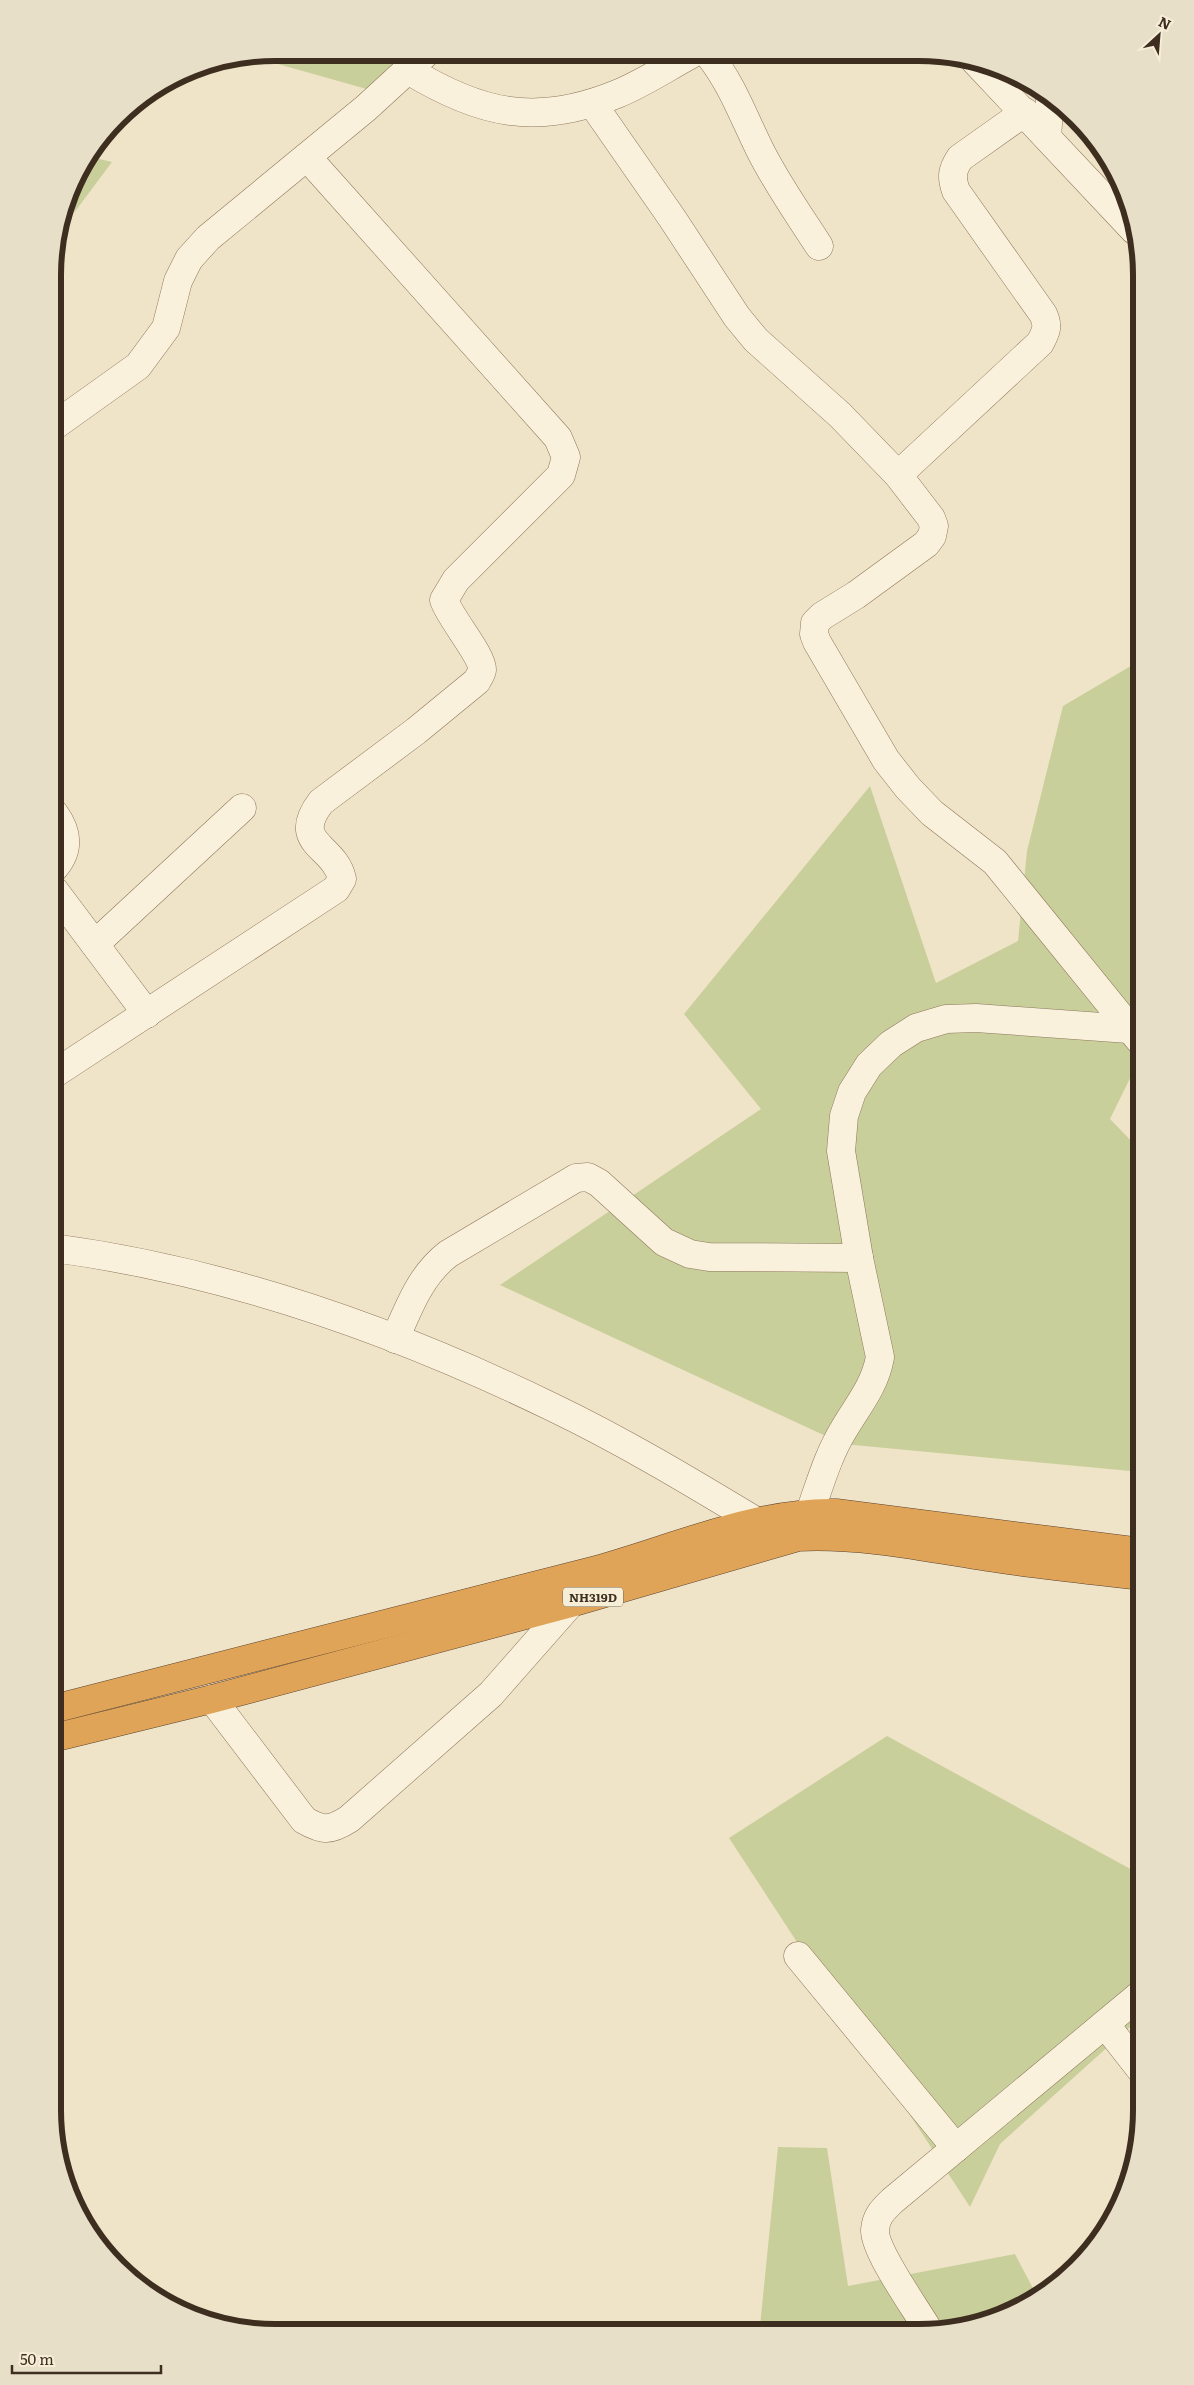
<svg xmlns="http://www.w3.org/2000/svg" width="1194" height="2385" font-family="Literata,serif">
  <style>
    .green { fill: #c9cf9b }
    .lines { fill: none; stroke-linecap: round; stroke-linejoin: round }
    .minor-casing { stroke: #8d765c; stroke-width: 29 }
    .highway-casing { stroke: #5b4430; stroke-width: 29 }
    .minor { stroke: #faf1dc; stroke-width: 28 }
    .highway { stroke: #e0a458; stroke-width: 28 }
    .labels { text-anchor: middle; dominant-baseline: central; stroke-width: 5; stroke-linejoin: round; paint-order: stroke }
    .shield { fill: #f7eed8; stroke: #756857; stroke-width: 1 }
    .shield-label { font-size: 12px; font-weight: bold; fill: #3d2e20 }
    .rim { fill: none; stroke: #3d2e20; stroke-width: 6 }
  </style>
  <rect width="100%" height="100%" fill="#f0e4c8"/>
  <g class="green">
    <polygon points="276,53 409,53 370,90 253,57"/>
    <polygon points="91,157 112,162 59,233 76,177"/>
    <polygon points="1141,660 1141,1056 1110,1119 1141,1151 1141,1472 843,1444 500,1285 761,1109 684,1014 870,786 936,983 1018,941 1027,851 1063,706"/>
    <polygon points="887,1736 1136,1872 1141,1888 1141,2017 1000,2144 970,2207 729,1838"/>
    <polygon points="778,2147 827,2148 848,2286 1015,2254 1037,2296 990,2321 918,2332 755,2332 760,2326"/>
  </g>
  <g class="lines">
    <g class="minor-casing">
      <g id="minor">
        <path d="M709,55C732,84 744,118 760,150C777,184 799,215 819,246"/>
        <polyline points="975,61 1134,230"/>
        <path d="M408,70C480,114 536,127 617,94C642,84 666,68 690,55"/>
        <polyline points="592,103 672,218 737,317 756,340 840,415 898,475 931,518 934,526 932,536 926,544 856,595 822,616 815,623 814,634 817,642 886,760 908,788 932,813 995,862 1141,1042"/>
        <polyline points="1047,137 1050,98"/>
        <polyline points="54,426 138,366 166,328 178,281 189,259 208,238 366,108 426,53"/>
        <path d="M898,475L1040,343C1046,332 1049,326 1043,314L956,191C951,177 952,170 960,158L1025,112"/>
        <path d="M54,868C70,850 68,832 54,813"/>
        <polyline points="54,890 147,1014"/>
        <polyline points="95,944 242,808"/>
        <path d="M54,1074L336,889L342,879C335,845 289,844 321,802L416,731L477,681C478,678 482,673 482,670C483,656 450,618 444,600L456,580L561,475L566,457L558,438L307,157"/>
        <path d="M53,1248C226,1271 396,1331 552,1407C623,1441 691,1482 759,1523"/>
        <path d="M395,1339C409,1307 420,1276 448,1254L576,1178L588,1177L599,1183L664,1242L690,1254L709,1257L859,1258"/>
        <path d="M810,1512C820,1484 828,1455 844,1429C858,1405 875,1386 880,1357L859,1258L841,1151L844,1116L852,1092L869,1065L891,1044L916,1028L946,1019L976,1018L1129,1029"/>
        <path d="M212,1699L304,1820C323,1831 330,1831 349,1819L491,1694L571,1603"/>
        <polyline points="798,1956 956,2148"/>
        <polyline points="1105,2024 1141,2070"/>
        <path d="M929,2331C917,2310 874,2251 875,2230C876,2216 883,2210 892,2201L1141,1994"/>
      </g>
    </g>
    <g class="highway-casing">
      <g id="highway">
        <path d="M53,1709C234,1664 415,1618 596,1570C673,1549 756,1511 836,1513L1141,1552"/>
        <path d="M53,1738L212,1699L571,1603L798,1537C862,1534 924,1547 987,1557C1038,1565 1090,1570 1141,1576"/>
      </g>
    </g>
    <use href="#minor" class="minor"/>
    <use href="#highway" class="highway"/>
  </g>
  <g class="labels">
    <rect class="shield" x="563" y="1587.5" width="60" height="19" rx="4"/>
    <g class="shield-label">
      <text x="593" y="1597">NH319D</text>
    </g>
  </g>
  <path d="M0 0H1194V2385H0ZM275 61H919A214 214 0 0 1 1133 275V2110A214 214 0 0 1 919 2324H275A214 214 0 0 1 61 2110V275A214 214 0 0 1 275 61Z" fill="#e8dfc9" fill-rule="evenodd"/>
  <path class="rim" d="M275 61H919A214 214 0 0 1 1133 275V2110A214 214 0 0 1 919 2324H275A214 214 0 0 1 61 2110V275A214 214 0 0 1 275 61Z"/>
  <g transform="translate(1159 35) rotate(26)" stroke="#f7eed8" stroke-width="4" paint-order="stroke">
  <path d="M0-4L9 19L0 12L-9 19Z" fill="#3d2e20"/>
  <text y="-8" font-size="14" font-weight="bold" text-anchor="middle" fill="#3d2e20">N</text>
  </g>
  <path d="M12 2365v8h149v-8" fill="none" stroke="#3d2e20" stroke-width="2.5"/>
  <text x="20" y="2365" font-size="15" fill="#3d2e20" stroke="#f7eed8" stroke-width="4" paint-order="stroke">50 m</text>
</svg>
